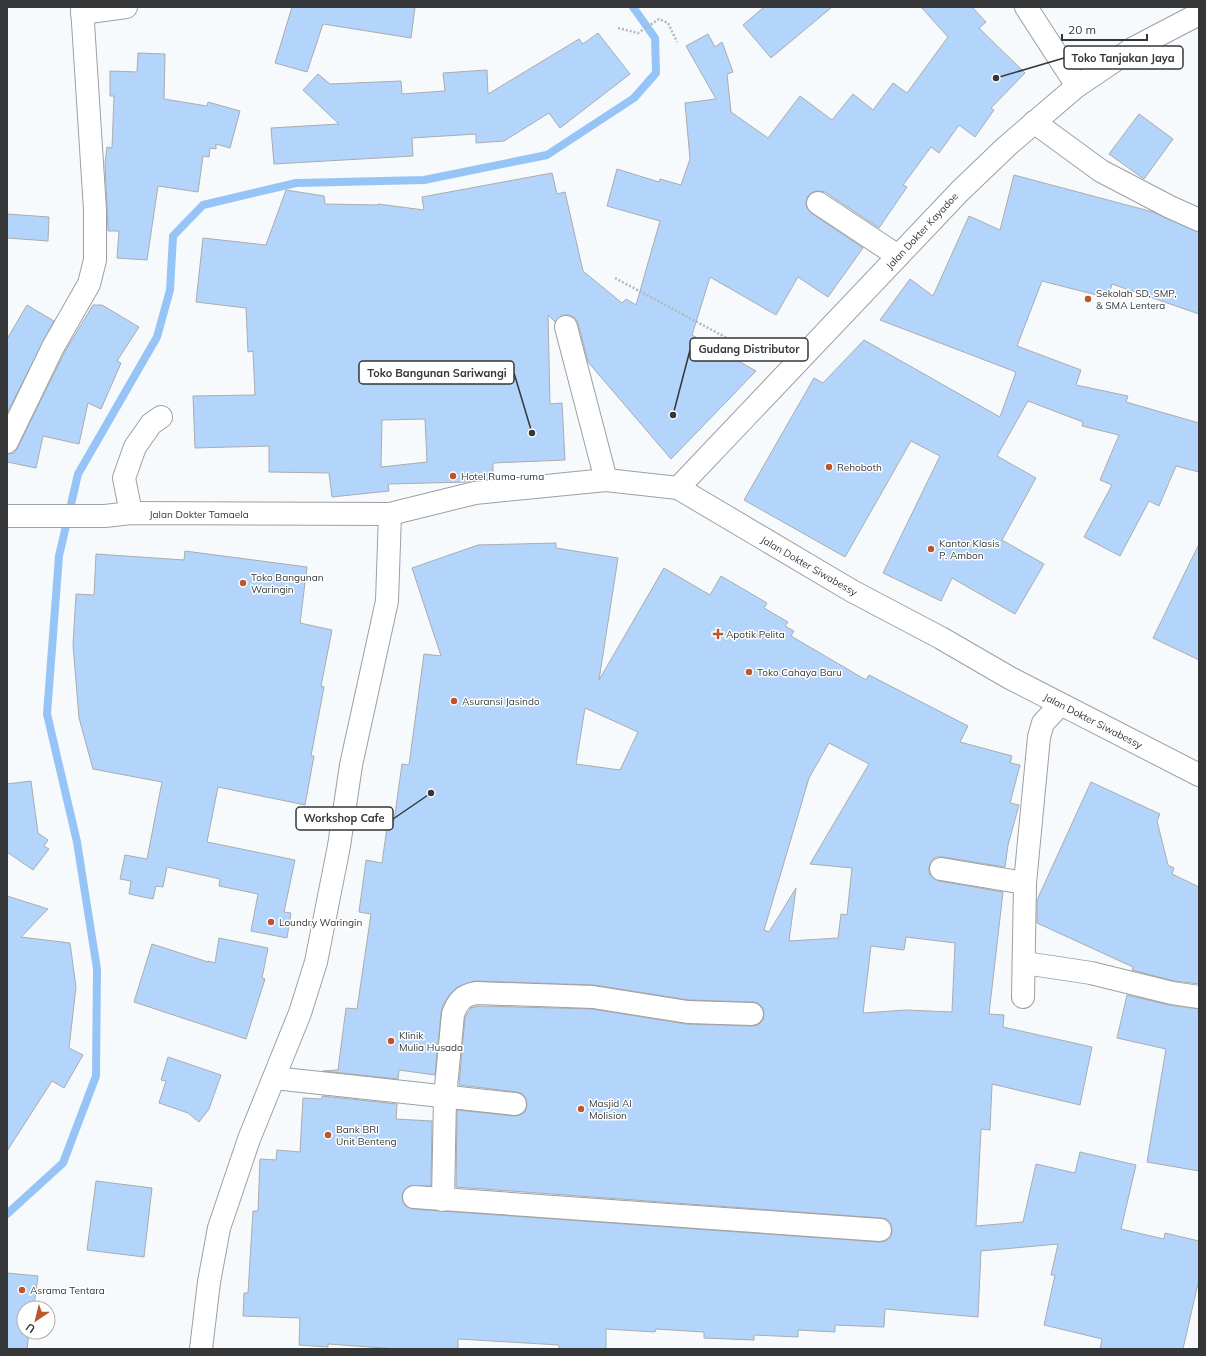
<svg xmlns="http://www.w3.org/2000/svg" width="1206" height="1356" font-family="Mulish,sans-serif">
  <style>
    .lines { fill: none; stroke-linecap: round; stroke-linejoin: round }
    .stream { stroke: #97c4f6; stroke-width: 8 }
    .building { fill: #b3d5fb; stroke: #aaacaf; fill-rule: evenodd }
    .street-casing { stroke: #9d9fa2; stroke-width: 24 }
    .secondary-casing { stroke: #9d9fa2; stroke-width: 24 }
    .primary-casing { stroke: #9d9fa2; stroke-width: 24 }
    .path { stroke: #b5b7b9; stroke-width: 2.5; stroke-dasharray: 2 2; stroke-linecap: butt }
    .street { stroke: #fff; stroke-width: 22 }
    .secondary { stroke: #fff; stroke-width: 22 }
    .primary { stroke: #fff; stroke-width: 22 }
    .poi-dot { fill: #bd562c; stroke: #fff; stroke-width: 1.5 }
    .labels { text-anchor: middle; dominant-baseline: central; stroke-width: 3; stroke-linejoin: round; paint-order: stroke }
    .street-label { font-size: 10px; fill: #353637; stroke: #fff }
    .poi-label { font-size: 10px; fill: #353637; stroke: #fff; text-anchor: start }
    .leader { fill: none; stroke: #353637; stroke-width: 1.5 }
    .callout-dot { fill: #353637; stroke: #fff; stroke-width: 1.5 }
    .callout { fill: #fff; stroke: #353637; stroke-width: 1.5 }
    .callout-label { font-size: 11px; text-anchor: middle; font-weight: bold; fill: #353637 }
  </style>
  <rect width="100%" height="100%" fill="#f7fafc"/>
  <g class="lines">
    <polyline class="stream" points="7,1214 63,1163 96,1076 97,969 77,842 47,714 59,556 78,474 157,337 170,290 173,236 203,205 296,183 424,180 547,155 634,98 656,73 655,38 633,7"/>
  </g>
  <g class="building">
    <polygon points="292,7 415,7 411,38 323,24 307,72 275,63"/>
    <polygon points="764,7 832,7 771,58 743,25"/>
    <path d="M921,7H972L986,22L979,28L1025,73L991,108L994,110L975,137L959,125L939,153L931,147L903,185L907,187L879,228L825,192L818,191L813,192L808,196L806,203L807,208L811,213L863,248L828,297L798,277L776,315L710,277L692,335L756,371L671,459L588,362L578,323L575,318L569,315H562L555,322L548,315L550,404L562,403L565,460L493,463V479L467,482L388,484L389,491L332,497L329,473L269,472V446L195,448L193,396L255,395L253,351L248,352L246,308L196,302L203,238L266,245L286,190L324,196L325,204L378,205V204L424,210L422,197L552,173L557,194L565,192L583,271L622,303L626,299L636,305L660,221L607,206L617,169L659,182L660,179L681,185L690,159L685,103L716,99L686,46L708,34L715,47L722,42L733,72L727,74L731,112L768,138L800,96L832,120L853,94L873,110L893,83L907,93L948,37ZM425,419L427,462L381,467L382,420Z"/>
    <polygon points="598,33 630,74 560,128 549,113 504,141 476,143 476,134 412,138 413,156 274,164 271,128 339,124 303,90 318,74 330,84 401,81 402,94 445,91 443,73 487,70 488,94 579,39 583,44"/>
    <polygon points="138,53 165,54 164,99 207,106 208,102 240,111 230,148 216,144 216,149 210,148 209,157 203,156 198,192 158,186 147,260 117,258 119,231 108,231 105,163 107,147 112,148 114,96 110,96 110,71 137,72"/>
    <polygon points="1139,114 1173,139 1144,179 1109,154"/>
    <polygon points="1014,175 1153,212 1199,232 1199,314 1112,284 1108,298 1042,281 1017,346 1081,370 1076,385 1128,396 1126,402 1199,423 1199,472 1176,466 1159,506 1149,501 1120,556 1084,537 1112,485 1100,480 1119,435 1082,426 1083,422 1028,401 997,456 1036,478 1002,540 1044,564 1015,614 952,578 941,601 883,573 940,456 911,441 845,557 744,500 814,378 823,383 864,340 1000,417 1016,372 880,320 910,279 933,296 969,216 1000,230"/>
    <polygon points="7,214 49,217 48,241 7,238"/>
    <polygon points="27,305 54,321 7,413 7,339"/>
    <polygon points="93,305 102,305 139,327 117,361 121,363 101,409 88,403 79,444 43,436 36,468 7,462 7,454 14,453 18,447 64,353"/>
    <path d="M556,543V548L618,558L599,680L664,568L710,595L721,576L767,603L764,608L788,622L785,626L794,631L791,636L866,680L869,675L968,726L960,742L1012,756L1010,763L1020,765L1010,803L1019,805L1008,845L1005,867L943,857H936L931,861L929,867V873L933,878L939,881L1003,892L989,1014L1004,1015L1003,1027L1092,1047L1080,1105L992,1084L990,1130L981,1129L976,1226L1023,1222L1036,1164L1075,1173L1080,1152L1136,1165L1121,1229L1164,1239L1165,1233L1199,1241V1279L1183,1349H1100L1102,1339L1044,1325L1055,1275H1051L1058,1244L981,1251L978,1317L885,1309L884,1327L835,1325V1332L798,1330V1337L754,1335V1340L704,1338V1332L656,1329L655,1332L606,1329V1349H559V1345L458,1339V1349H398L328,1344V1347L299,1345L300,1318L243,1316L244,1293H248L253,1211H258L260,1159L276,1160L277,1150L300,1152L303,1098L322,1099V1096L397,1104L396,1119L432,1121L431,1186H409L404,1190L402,1196L403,1203L407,1207L413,1209L879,1242L886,1241L891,1237L892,1230L891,1224L887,1219L881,1218L456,1187L457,1110L514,1116L520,1115L525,1112L527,1105L526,1099L523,1094L517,1092L459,1085L465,1017L471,1008L478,1006L592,1009L686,1024L752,1026L758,1025L763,1020L764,1015L763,1008L758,1003L753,1002L689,1000L594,985L475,981L457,987L450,994L443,1005L441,1013L435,1075L399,1070L398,1079L323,1071L338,1070L346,1008L357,1009L371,914L359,912L366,860L382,863L388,820L394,821L402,764L409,765L424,654L441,656L412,568L478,545ZM585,708L638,732L620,770L576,764ZM829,743L869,764L810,864L852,868L847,915L841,914L838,938L789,941L796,888L769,932L764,930L809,778ZM906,937L955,943L952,1012L906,1010L863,1013L871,946L904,950Z"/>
    <polygon points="1199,544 1199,660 1153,638"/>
    <polygon points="185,551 307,567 300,623 332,630 321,686 324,687 311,756 314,756 305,805 218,787 207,842 295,860 284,912 291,913 287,938 251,931 258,894 219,886 220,879 167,867 163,887 156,886 153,899 129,894 131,881 120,879 125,855 147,859 162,782 93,769 79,718 73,645 76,594 94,595 96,554 184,560"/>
    <polygon points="31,781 38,833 48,840 44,846 49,849 33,870 7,852 7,784"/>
    <polygon points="1091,782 1160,814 1157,821 1168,865 1174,868 1172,874 1199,887 1199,984 1174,981 1132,970 1133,967 1037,923 1037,900"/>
    <polygon points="7,896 48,909 21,937 70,943 76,987 69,1048 83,1055 64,1088 52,1081 7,1151"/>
    <polygon points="219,938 268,948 262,978 265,979 246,1039 134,1002 152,944 208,962 208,961 215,963"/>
    <polygon points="1127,995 1169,1005 1199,1009 1199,1171 1147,1162 1166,1049 1117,1038"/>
    <polygon points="168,1057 221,1075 209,1109 199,1122 188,1113 159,1103 166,1081 161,1080"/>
    <polygon points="96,1181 152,1188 144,1257 87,1250"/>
    <polygon points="7,1273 38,1276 34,1306 32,1306 32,1308 24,1308 24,1332 29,1332 27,1349 7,1349"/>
  </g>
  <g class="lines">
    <g class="street-casing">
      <g id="street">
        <polyline points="1026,7 1077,86"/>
        <polyline points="82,13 126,7"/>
        <polyline points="1034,122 1101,171 1170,207 1199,220"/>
        <polyline points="818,203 898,256"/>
        <polyline points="566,327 606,480"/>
        <polyline points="7,442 53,347 89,284 95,260 95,210 82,7"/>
        <polyline points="131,513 124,478 135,447 151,424 161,417"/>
        <polyline points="941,869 1025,883"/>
        <polyline points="1025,963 1091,973 1172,993 1199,997"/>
        <polyline points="1023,997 1025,883 1039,737 1043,723 1060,705"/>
        <polyline points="274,1078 515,1104"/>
        <polyline points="414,1197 880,1230"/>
        <path d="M443,1200L445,1097L453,1014C458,1001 463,995 477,993L593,997L688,1012L752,1014"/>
      </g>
    </g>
    <g class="secondary-casing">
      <g id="secondary">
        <polyline points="678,488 960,191 1007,146 1077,86 1132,49 1199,14"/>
        <polyline points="390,514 475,493 606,480 678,488 852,591 941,638 1010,678 1199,775"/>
      </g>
    </g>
    <g class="primary-casing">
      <polyline id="primary" points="7,516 105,516 131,513 390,514 387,601 351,765 339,846 316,962 300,1013 249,1139 219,1228 209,1282 201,1349"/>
    </g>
    <g class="path">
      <polyline points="618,28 638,33 659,19 668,23 677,42"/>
      <polyline points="615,278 766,359"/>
    </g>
    <use href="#street" class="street"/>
    <use href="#secondary" class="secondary"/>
    <use href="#primary" class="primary"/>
  </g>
  <g class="poi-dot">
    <circle cx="1088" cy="299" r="4"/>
    <circle cx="829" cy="467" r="4"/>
    <circle cx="453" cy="476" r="4"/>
    <circle cx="931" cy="549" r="4"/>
    <circle cx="243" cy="583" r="4"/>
    <path d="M716 628h4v4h4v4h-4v4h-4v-4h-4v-4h4z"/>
    <circle cx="749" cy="672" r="4"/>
    <circle cx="454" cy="701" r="4"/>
    <circle cx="271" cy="922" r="4"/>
    <circle cx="391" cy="1041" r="4"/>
    <circle cx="581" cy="1109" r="4"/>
    <circle cx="328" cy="1135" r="4"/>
    <circle cx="22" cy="1290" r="4"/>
  </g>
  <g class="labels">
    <g class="street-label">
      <text transform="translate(922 231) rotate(-47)">Jalan Dokter Kayadoe</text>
      <text x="199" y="514">Jalan Dokter Tamaela</text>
      <text transform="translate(809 566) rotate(30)">Jalan Dokter Siwabessy</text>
      <text transform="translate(1093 721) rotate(27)">Jalan Dokter Siwabessy</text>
    </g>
    <g class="poi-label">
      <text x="1096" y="293">Sekolah SD, SMP,<tspan x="1096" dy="12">&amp; SMA Lentera</tspan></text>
      <text x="837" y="467">Rehoboth</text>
      <text x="461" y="476">Hotel Ruma-ruma</text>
      <text x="939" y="543">Kantor Klasis<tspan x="939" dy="12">P. Ambon</tspan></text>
      <text x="251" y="577">Toko Bangunan<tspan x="251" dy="12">Waringin</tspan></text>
      <text x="726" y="634">Apotik Pelita</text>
      <text x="757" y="672">Toko Cahaya Baru</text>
      <text x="462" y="701">Asuransi Jasindo</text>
      <text x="279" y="922">Loundry Waringin</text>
      <text x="399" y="1035">Klinik<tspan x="399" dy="12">Mulia Husada</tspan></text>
      <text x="589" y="1103">Masjid Al<tspan x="589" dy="12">Molision</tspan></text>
      <text x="336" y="1129">Bank BRI<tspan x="336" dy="12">Unit Benteng</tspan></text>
      <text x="30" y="1290">Asrama Tentara</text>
    </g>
  </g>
  <path class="leader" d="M996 78L1064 58M673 415L690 350M532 433L514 373M431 793L393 819"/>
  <g class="callout-dot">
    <circle cx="996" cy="78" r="4"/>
    <circle cx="673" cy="415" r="4"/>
    <circle cx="532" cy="433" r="4"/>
    <circle cx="431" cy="793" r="4"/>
  </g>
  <g class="callout">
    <rect x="1064" y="46" width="119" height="23" rx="4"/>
    <rect x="690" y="338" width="118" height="23" rx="4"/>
    <rect x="359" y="361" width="155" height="23" rx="4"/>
    <rect x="296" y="807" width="97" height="23" rx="4"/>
  </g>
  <g class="callout-label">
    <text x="1123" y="62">Toko Tanjakan Jaya</text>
    <text x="749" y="353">Gudang Distributor</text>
    <text x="437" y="377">Toko Bangunan Sariwangi</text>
    <text x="344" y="822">Workshop Cafe</text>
  </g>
  <rect width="1206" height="1356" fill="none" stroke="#353637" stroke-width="16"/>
  <g transform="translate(36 1320) rotate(215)"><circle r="19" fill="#ffffff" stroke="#aeafaf"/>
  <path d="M0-3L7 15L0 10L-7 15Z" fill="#bd562c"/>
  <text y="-6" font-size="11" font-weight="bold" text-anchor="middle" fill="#353637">U</text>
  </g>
  <path d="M1062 34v6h85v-6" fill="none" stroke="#353637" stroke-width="2"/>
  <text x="1068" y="34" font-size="12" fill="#353637" stroke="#ffffff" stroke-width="3" paint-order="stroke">20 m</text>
</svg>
